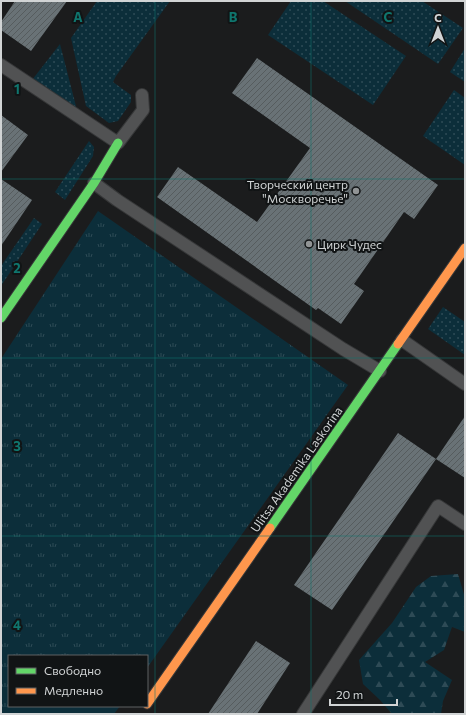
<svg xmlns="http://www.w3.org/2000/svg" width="466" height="715" font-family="Commissioner,sans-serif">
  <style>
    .grass { fill: url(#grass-dots) }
    .forest { fill: url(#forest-firs) }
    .park { fill: url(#park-tufts) }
    .building { fill: url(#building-hatch) }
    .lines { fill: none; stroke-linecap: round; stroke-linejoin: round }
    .lane-casing { stroke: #363738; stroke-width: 14 }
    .fast-casing { stroke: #363738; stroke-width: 11 }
    .slow-casing { stroke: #363738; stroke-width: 11 }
    .lane { stroke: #515253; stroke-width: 12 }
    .fast { stroke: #63d668; stroke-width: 9 }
    .slow { stroke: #ff974d; stroke-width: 9 }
    .grid { fill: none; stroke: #0f766e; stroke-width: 1; stroke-opacity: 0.55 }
    .poi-dot { fill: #919495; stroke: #111415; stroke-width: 1.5 }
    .labels { text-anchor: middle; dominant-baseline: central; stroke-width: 4; stroke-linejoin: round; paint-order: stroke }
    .poi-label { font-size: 12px; fill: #d1d4d5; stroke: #111415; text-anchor: end }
    .street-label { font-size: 12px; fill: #d1d4d5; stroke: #111415 }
    .grid-label { font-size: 13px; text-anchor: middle; font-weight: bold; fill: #0f766e; stroke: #111415; stroke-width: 4; stroke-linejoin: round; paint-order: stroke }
  </style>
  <defs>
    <pattern id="grass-dots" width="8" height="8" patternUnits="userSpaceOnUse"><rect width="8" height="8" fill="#0c2e3a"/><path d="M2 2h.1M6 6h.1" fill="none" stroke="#2e4b56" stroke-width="1.8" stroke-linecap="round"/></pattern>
    <pattern id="forest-firs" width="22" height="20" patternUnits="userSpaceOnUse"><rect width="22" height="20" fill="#0c2e3a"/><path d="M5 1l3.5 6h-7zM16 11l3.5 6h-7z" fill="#2e4b56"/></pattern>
    <pattern id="park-tufts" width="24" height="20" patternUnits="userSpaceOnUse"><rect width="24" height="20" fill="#0c2e3a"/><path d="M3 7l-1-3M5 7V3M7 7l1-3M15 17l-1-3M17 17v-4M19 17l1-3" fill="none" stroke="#2e4b56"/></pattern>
    <pattern id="building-hatch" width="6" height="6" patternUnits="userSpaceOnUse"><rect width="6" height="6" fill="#697276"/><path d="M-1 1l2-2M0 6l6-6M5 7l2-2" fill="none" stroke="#565c5e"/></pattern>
  </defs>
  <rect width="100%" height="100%" fill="#1b1c1d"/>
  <g class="grass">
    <polygon points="97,1 170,1 116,76 113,82 131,95 131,102 118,121 109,123 86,106 71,38"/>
    <polygon points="291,1 323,1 406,56 373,105 268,35"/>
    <polygon points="345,1 422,1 463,28 438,64"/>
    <polygon points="60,44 77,110 32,80"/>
    <polygon points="465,48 465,82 450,72"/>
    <polygon points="454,90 465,98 465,165 423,136"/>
    <polygon points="89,141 94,147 93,156 65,200 55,192"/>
    <polygon points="34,218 42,224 1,286 1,266"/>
    <polygon points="443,307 465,322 465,355 428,329"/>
  </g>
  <polygon class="forest" points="458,574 465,598 465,632 452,627 444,650 425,662 452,680 443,701 441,714 392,714 380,700 363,684 359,660 392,623 416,587 431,576"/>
  <polygon class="park" points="98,211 348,385 147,668 147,656 9,656 9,706 120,706 114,714 1,714 1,359"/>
  <g class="building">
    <polygon points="15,1 67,1 31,51 1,30 1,22"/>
    <polygon points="257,58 438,185 414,219 404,212 354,284 364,291 341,324 318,308 316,310 157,197 178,167 257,222 310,148 232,93"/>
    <polygon points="1,115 28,135 1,172"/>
    <polygon points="1,179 32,200 1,246"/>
    <polygon points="465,416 465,478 436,459"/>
    <polygon points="398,433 436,459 332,610 294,585"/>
    <polygon points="256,641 290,663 257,714 208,714"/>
  </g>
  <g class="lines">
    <g class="lane-casing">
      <g id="lane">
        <polyline points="1,65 118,143 143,110 142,95"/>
        <polyline points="94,183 117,200 343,349 380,371"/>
        <polyline points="402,340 465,384"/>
        <polyline points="303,714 438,506 465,524"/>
      </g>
    </g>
    <g class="fast-casing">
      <g id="fast">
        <polyline points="1,318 94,183 118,143"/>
        <polyline points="270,528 398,344"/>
      </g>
    </g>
    <g class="slow-casing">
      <g id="slow">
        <polyline points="398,344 465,248"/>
        <polyline points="147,704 270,528"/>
      </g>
    </g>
    <use href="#lane" class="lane"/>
    <use href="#fast" class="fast"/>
    <use href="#slow" class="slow"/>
  </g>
  <path class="grid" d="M155,1V714M311,1V714M1,179H465M1,358H465M1,536H465"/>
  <g class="poi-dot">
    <circle cx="356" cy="191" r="4"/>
    <circle cx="309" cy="244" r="4"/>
  </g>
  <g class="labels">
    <g class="poi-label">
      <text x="348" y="184">Творческий центр<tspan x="348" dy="14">"Москворечье"</tspan></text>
      <text x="317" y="244" text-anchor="start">Цирк Чудес</text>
    </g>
    <g class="street-label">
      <text transform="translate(296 469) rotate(-55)">Ulitsa Akademika Laskorina</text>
    </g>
  </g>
  <g class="grid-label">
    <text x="78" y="22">A</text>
    <text x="233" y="22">B</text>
    <text x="388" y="22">C</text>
    <text x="17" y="94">1</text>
    <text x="17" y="273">2</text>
    <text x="17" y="451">3</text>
    <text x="17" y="630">4</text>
  </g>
  <rect width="466" height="715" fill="none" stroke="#d1d4d5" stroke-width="4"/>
  <rect x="8" y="655" width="140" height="52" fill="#111415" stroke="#5e6162"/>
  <rect x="16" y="668" width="20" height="6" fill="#63d668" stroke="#5e6162"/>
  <text x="44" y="675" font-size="12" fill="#d1d4d5">Свободно</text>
  <rect x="16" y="688" width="20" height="6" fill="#ff974d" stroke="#5e6162"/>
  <text x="44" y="695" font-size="12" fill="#d1d4d5">Медленно</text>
  <g transform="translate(438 28)" stroke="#111415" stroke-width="3" paint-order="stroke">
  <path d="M0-3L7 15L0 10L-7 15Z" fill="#d1d4d5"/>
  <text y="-6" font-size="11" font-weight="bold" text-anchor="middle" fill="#d1d4d5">С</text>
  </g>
  <path d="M330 699v6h67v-6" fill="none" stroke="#d1d4d5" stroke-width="2"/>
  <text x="336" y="699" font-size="12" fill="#d1d4d5" stroke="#111415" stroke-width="3" paint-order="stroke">20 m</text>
</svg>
